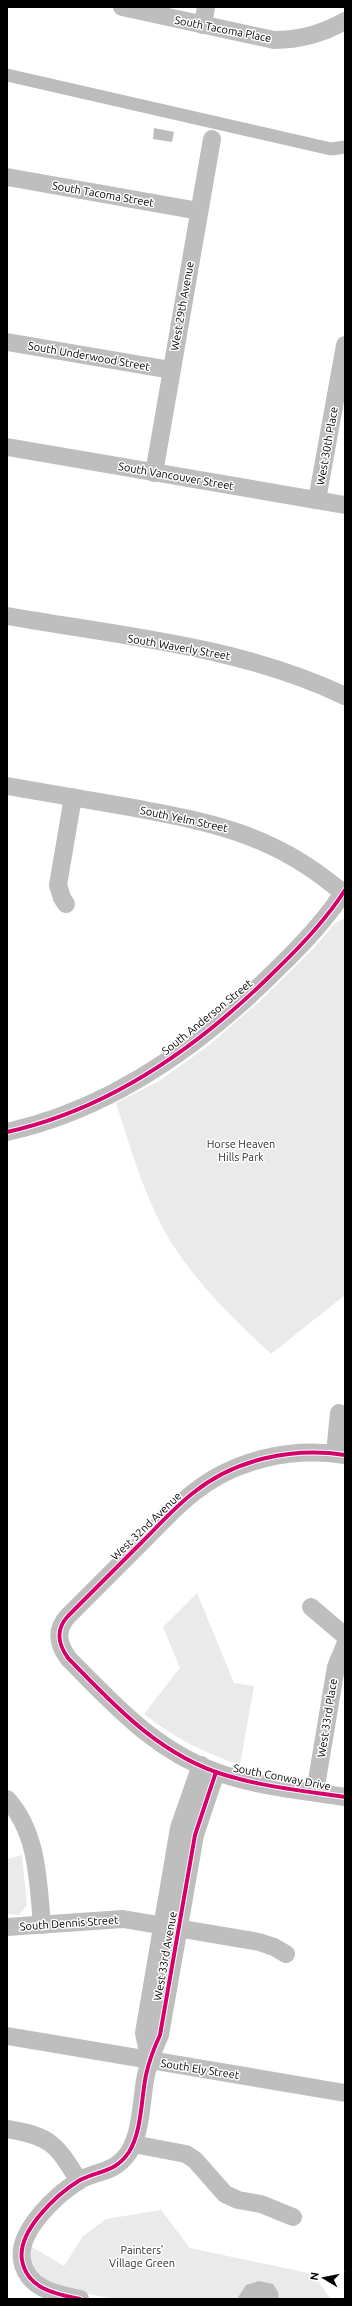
<svg xmlns="http://www.w3.org/2000/svg" width="352" height="2306" font-family="Ubuntu,sans-serif">
  <style>
    .green { fill: #eaeaea }
    .water { fill: #bcbcbc }
    .lines { fill: none; stroke-linecap: round; stroke-linejoin: round }
    .canal { stroke: #bcbcbc; stroke-width: 13 }
    .minor { stroke: #bebebe; stroke-width: 18 }
    .cycleway-casing { stroke: #fff; stroke-width: 6 }
    .cycleway { stroke: #d6006c; stroke-width: 4 }
    .labels { text-anchor: middle; dominant-baseline: central; stroke-width: 3; stroke-linejoin: round; paint-order: stroke }
    .street-label { font-size: 11px; fill: #000; stroke: #fff }
    .park-label { font-size: 11px; fill: #303030; stroke: #fff }
  </style>
  <rect width="100%" height="100%" fill="#fff"/>
  <g class="green">
    <path d="M343,919H345V1295L271,1354C227,1313 182,1270 156,1214C139,1179 128,1140 116,1103L159,1081L208,1046L259,1002L314,948L335,923Z"/>
    <path d="M197,1593L234,1683L254,1686L240,1765C203,1752 174,1738 144,1714L180,1668L163,1627Z"/>
    <polygon points="22,1855 27,1905 19,1915 7,1914 7,1859"/>
    <polygon points="161,2210 190,2248 313,2274 331,2299 114,2299 63,2289 42,2281 29,2263 29,2245 64,2266 83,2236 106,2219"/>
  </g>
  <g class="water">
    <polygon points="154,128 174,132 172,142 153,139"/>
    <polygon points="259,2281 273,2284 278,2292 279,2299 237,2299 246,2285"/>
  </g>
  <g class="lines">
    <polyline class="canal" points="7,75 331,149 345,147"/>
    <g class="minor">
      <path d="M122,7L274,40C300,40 322,34 345,21"/>
      <polyline points="203,25 206,7"/>
      <polyline points="7,177 199,211"/>
      <polyline points="7,342 171,370"/>
      <polyline points="7,447 345,505"/>
      <polyline points="154,473 212,139"/>
      <polyline points="317,500 345,345"/>
      <path d="M7,616C121,636 240,646 345,696"/>
      <path d="M7,786C48,793 89,800 129,807C215,823 277,835 345,895"/>
      <polyline points="66,904 62,898 58,885 73,797"/>
      <path d="M7,1132C111,1109 202,1044 276,970C301,946 326,920 345,890"/>
      <polyline points="335,1453 339,1413"/>
      <path d="M345,1455C292,1447 235,1459 193,1493C175,1507 159,1525 143,1541C118,1566 93,1591 68,1616C55,1630 58,1644 68,1658C114,1705 159,1755 225,1775C264,1787 305,1791 345,1797"/>
      <polyline points="311,1607 345,1636"/>
      <polyline points="315,1792 336,1667 345,1645"/>
      <path d="M7,1799C38,1833 38,1881 42,1925"/>
      <polyline points="7,1927 123,1919 259,1942 274,1947 286,1954"/>
      <polyline points="7,2036 345,2093"/>
      <polyline points="150,2061 144,2033 179,1828 201,1765"/>
      <path d="M7,2129C51,2136 56,2144 79,2181"/>
      <polyline points="133,2144 186,2154 195,2160 225,2194 238,2200 261,2204 293,2217"/>
      <path d="M80,2299C56,2294 27,2289 22,2260C17,2231 57,2194 80,2180C99,2170 115,2173 129,2152C142,2131 141,2099 146,2075C149,2061 154,2048 160,2035L195,1835L216,1772"/>
    </g>
    <g class="cycleway-casing">
      <g id="cycleway">
        <path d="M7,1132C111,1109 202,1044 276,970C301,946 326,920 345,890"/>
        <path d="M345,1455C292,1447 235,1459 193,1493C175,1507 159,1525 143,1541C118,1566 93,1591 68,1616C55,1630 58,1644 68,1658C114,1705 159,1755 225,1775C264,1787 305,1791 345,1797"/>
        <path d="M80,2299C56,2294 27,2289 22,2260C17,2231 57,2194 80,2180C99,2170 115,2173 129,2152C142,2131 141,2099 146,2075C149,2061 154,2048 160,2035L195,1835L216,1772"/>
      </g>
    </g>
    <use href="#cycleway" class="cycleway"/>
  </g>
  <g class="labels">
    <g class="street-label">
      <text transform="translate(223 29) rotate(11)">South Tacoma Place</text>
      <text transform="translate(103 194) rotate(10)">South Tacoma Street</text>
      <text transform="translate(182 306) rotate(-80)">West 29th Avenue</text>
      <text transform="translate(89 356) rotate(10)">South Underwood Street</text>
      <text transform="translate(327 446) rotate(-80)">West 30th Place</text>
      <text transform="translate(176 476) rotate(10)">South Vancouver Street</text>
      <text transform="translate(179 647) rotate(10)">South Waverly Street</text>
      <text transform="translate(184 819) rotate(12)">South Yelm Street</text>
      <text transform="translate(207 1017) rotate(-39)">South Anderson Street</text>
      <text transform="translate(146 1526) rotate(-44)">West 32nd Avenue</text>
      <text transform="translate(327 1718) rotate(-81)">West 33rd Place</text>
      <text transform="translate(282 1777) rotate(11)">South Conway Drive</text>
      <text transform="translate(69 1923) rotate(-4)">South Dennis Street</text>
      <text transform="translate(165 1956) rotate(-80)">West 33rd Avenue</text>
      <text transform="translate(200 2069) rotate(9)">South Ely Street</text>
    </g>
    <g class="park-label">
      <text x="241" y="1144">Horse Heaven<tspan x="241" dy="13">Hills Park</tspan></text>
      <text x="142" y="2250">Painters'<tspan x="142" dy="13">Village Green</tspan></text>
    </g>
  </g>
  <rect width="352" height="2306" fill="none" stroke="#000000" stroke-width="16"/>
  <g transform="translate(324 2278) rotate(280)" stroke="#ffffff" stroke-width="3" paint-order="stroke">
  <path d="M0-3L7 15L0 10L-7 15Z" fill="#000000"/>
  <text y="-6" font-size="11" font-weight="bold" text-anchor="middle" fill="#000000">N</text>
  </g>
</svg>
